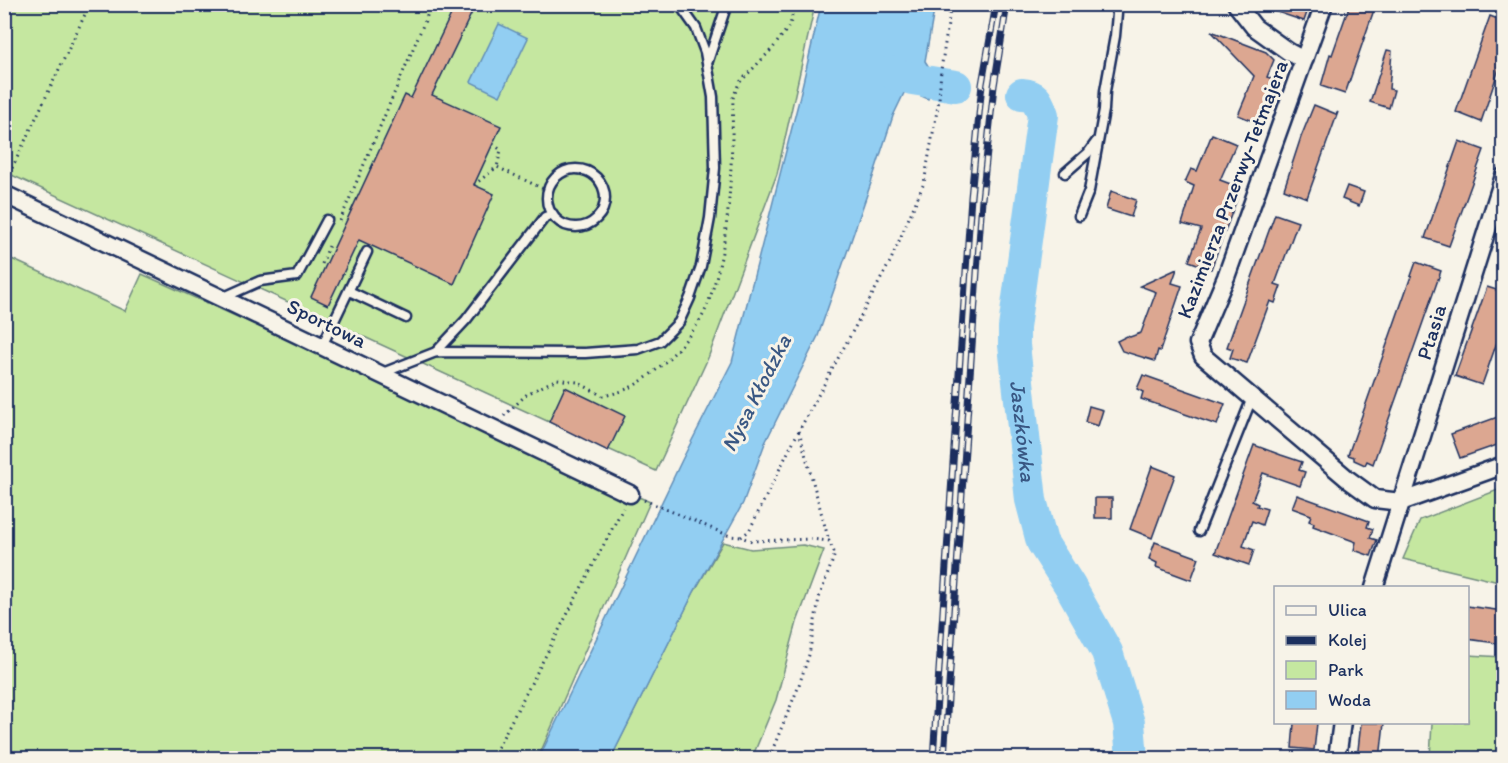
<svg xmlns="http://www.w3.org/2000/svg" width="1508" height="763" font-family="Itim,sans-serif">
  <style>
    .green { fill: #c5e7a0; stroke: #708b7f; stroke-width: 1.5 }
    .water { fill: #92cef2; stroke: #628eb7; stroke-width: 1.5 }
    .lines { fill: none; stroke-linecap: round; stroke-linejoin: round }
    .river { stroke: #92cef2; stroke-width: 32 }
    .building { fill: #dca791; stroke: #1b2f5e; stroke-width: 1.5 }
    .service-casing { stroke: #1b2f5e; stroke-width: 13 }
    .minor-casing { stroke: #1b2f5e; stroke-width: 21 }
    .path { stroke: #1b2f5e; stroke-width: 3; stroke-dasharray: 1.5 4.5; stroke-linecap: butt }
    .service { stroke: #f7f3e8; stroke-width: 8 }
    .minor { stroke: #f7f3e8; stroke-width: 16 }
    .rail-casing { stroke: #1b2f5e; stroke-width: 7 }
    .rail { stroke: #f7f3e8; stroke-width: 4.5; stroke-dasharray: 14; stroke-linecap: butt }
    .labels { text-anchor: middle; dominant-baseline: central; stroke-width: 6; stroke-linejoin: round; paint-order: stroke }
    .street-label { font-size: 21px; fill: #1b2f5e; stroke: #f7f3e8 }
    .water-label { font-size: 22px; font-style: italic; fill: #395783; stroke: #f7f3e8 }
  </style>
  <rect width="100%" height="100%" fill="#f7f3e8"/>
  <filter id="ink" filterUnits="userSpaceOnUse"><feTurbulence type="fractalNoise" baseFrequency=".0167" numOctaves="2"/><feDisplacementMap in="SourceGraphic" scale="12" xChannelSelector="R" yChannelSelector="G"/><feConvolveMatrix kernelMatrix="1 2 1 2 8 2 1 2 1" color-interpolation-filters="sRGB"/></filter>
  <g filter="url(#ink)">
    <g class="green">
      <polygon points="4,5 815,5 777,174 708,358 656,471 5,172"/>
      <polygon points="5,256 125,311 142,274 650,502 538,758 5,758"/>
      <polygon points="1503,488 1503,583 1403,559 1420,520"/>
      <polygon points="723,542 751,549 803,545 824,550 797,622 776,700 752,758 611,758 694,592"/>
      <polygon points="1468,655 1503,657 1503,758 1430,758 1432,723 1468,722"/>
    </g>
    <g class="water">
      <polygon points="821,5 935,5 925,61 934,75 928,99 906,89 893,116 871,183 818,336 765,443 743,503 694,592 611,758 539,758 682,460 732,362 798,104"/>
      <polygon points="499,24 528,38 500,96 471,82"/>
    </g>
    <g class="lines">
      <g class="river">
        <polyline points="890,72 912,79 956,86"/>
        <path id="s1" d="M1022,94C1037,95 1038,102 1043,115L1014,328V345L1031,500L1042,542L1070,586L1107,652L1129,723L1132,758"/>
      </g>
    </g>
    <g class="building">
      <polygon points="456,4 476,4 432,95 501,126 474,185 494,194 454,284 359,240 328,305 311,297 405,95 411,98"/>
      <polygon points="1262,4 1310,4 1304,21 1262,7"/>
      <polygon points="1350,4 1376,4 1345,94 1321,86 1330,54 1332,55"/>
      <polygon points="1490,16 1503,21 1503,57 1481,122 1456,112"/>
      <polygon points="1211,31 1266,52 1274,60 1267,77 1281,82 1263,125 1238,115 1246,96 1246,93 1248,91 1254,76"/>
      <polygon points="1387,50 1392,51 1389,89 1394,90 1389,108 1370,102"/>
      <polygon points="1314,105 1336,114 1338,112 1307,198 1284,189 1301,137"/>
      <polygon points="1212,134 1236,144 1220,180 1241,188 1211,269 1189,261 1201,229 1182,224 1194,186 1185,182 1191,169 1197,171"/>
      <polygon points="1459,141 1484,150 1449,246 1425,238"/>
      <polygon points="1347,186 1364,192 1359,206 1342,199"/>
      <polygon points="1111,191 1136,200 1131,217 1106,209"/>
      <polygon points="1275,214 1298,222 1275,284 1281,286 1275,303 1270,301 1247,363 1230,358 1233,349 1227,347"/>
      <polygon points="1416,262 1441,271 1373,464 1367,461 1365,465 1354,460 1354,457 1348,455"/>
      <polygon points="1177,269 1172,283 1182,286 1160,351 1158,350 1155,361 1122,351 1117,341 1127,336 1130,337 1141,333 1156,292 1140,286"/>
      <polygon points="1487,287 1503,292 1503,325 1482,385 1455,376"/>
      <polygon points="1143,375 1225,404 1217,425 1141,399 1143,392 1137,389"/>
      <polygon points="565,387 625,416 608,451 549,422"/>
      <polygon points="1089,406 1103,410 1098,426 1085,422"/>
      <polygon points="1503,415 1503,443 1460,458 1451,434"/>
      <polygon points="1254,445 1281,455 1302,462 1299,470 1305,472 1300,486 1263,473 1252,501 1258,504 1257,506 1267,509 1262,525 1252,521 1243,546 1254,550 1249,565 1215,553"/>
      <polygon points="1152,466 1175,475 1152,538 1130,529"/>
      <polygon points="1297,495 1369,521 1367,527 1373,529 1370,538 1377,540 1371,556 1354,550 1356,542 1313,526 1314,523 1309,521 1311,515 1292,508"/>
      <rect x="1095" y="498" width="17" height="20"/>
      <polygon points="1155,542 1199,558 1191,580 1156,567 1157,563 1149,559"/>
      <polygon points="1467,606 1503,611 1503,644 1467,639"/>
      <polygon points="1294,723 1317,723 1314,750 1292,748"/>
      <polygon points="1361,723 1384,723 1380,759 1357,759"/>
    </g>
    <g class="lines">
      <g class="service-casing">
        <g id="service">
          <polyline points="708,61 727,4"/>
          <circle cx="576" cy="198" r="29"/>
          <polyline points="1065,173 1088,153 1096,142"/>
          <polyline points="1079,216 1089,191 1104,110 1105,91 1115,36 1117,14 1114,4"/>
          <polyline points="349,291 406,318"/>
          <polyline points="222,298 260,281 297,276 327,220"/>
          <polyline points="322,346 367,252"/>
          <polyline points="436,352 466,320 545,217 553,214"/>
          <polyline points="380,374 436,352 585,353 638,349 660,341 679,322 690,298 701,266 710,218 715,168 713,97 705,52 696,28 679,4"/>
          <polyline points="1199,531 1252,398"/>
        </g>
      </g>
      <g class="minor-casing">
        <g id="minor">
          <polyline points="1236,4 1254,27 1289,52 1304,60"/>
          <polyline points="1324,4 1226,277 1198,343 1203,356 1349,480 1375,499 1401,502 1504,465"/>
          <polyline points="4,194 630,494"/>
          <polyline points="1374,588 1504,176"/>
          <polyline points="1337,758 1342,722"/>
        </g>
      </g>
      <g class="path">
        <polyline points="493,144 501,150 497,167"/>
        <polyline points="7,179 90,4"/>
        <polyline points="474,185 497,167 548,191"/>
        <polyline points="340,221 432,4"/>
        <polyline points="322,264 329,246"/>
        <path d="M504,416L527,394L557,379L577,382L603,396C612,394 621,392 629,388C646,380 660,367 673,354C685,341 701,323 707,306C732,240 731,168 733,98L739,83L773,48L790,25L795,4"/>
        <polyline points="799,431 829,541"/>
        <polyline points="644,500 730,536 741,537 752,541 811,539 829,541 835,554 819,598 809,655 798,688 769,758"/>
        <polyline points="741,537 749,531 794,440 890,262 924,183 939,100 941,70 951,4"/>
        <polyline points="492,758 623,508"/>
      </g>
      <use href="#service" class="service"/>
      <use href="#minor" class="minor"/>
      <g class="rail-casing">
        <g id="rail">
          <polyline points="933,758 971,197 982,84 996,4"/>
          <polyline points="944,758 982,199 994,86 1007,4"/>
        </g>
      </g>
      <use href="#rail" class="rail"/>
    </g>
  </g>
  <g class="labels">
    <g class="street-label">
      <text transform="translate(1232 189) rotate(-69)">Kazimierza Przerwy-Tetmajera</text>
      <text transform="translate(327 323) rotate(26)">Sportowa</text>
      <text transform="translate(1431 332) rotate(-73)">Ptasia</text>
    </g>
    <g class="water-label">
      <text transform="translate(756 393) rotate(-63)">Nysa Kłodzka</text>
      <text stroke="none"><textPath href="#s1" startOffset="351">Jaszkówka</textPath></text>
    </g>
  </g>
  <rect width="1508" height="763" fill="none" stroke="#f7f3e8" stroke-width="24"/>
  <rect x="12" y="12" width="1484" height="739" fill="none" stroke="#1b2f5e" stroke-width="2" filter="url(#ink)"/>
  <rect x="1274" y="586" width="195" height="138" fill="#f7f3e8" stroke="#9fa5b1" stroke-width="1.5"/>
  <rect x="1286" y="606" width="30" height="9" fill="#f7f3e8" stroke="#9fa5b1" stroke-width="1.5"/>
  <text x="1328" y="616" font-size="18" fill="#1b2f5e">Ulica</text>
  <rect x="1286" y="636" width="30" height="9" fill="#1b2f5e" stroke="#9fa5b1" stroke-width="1.5"/>
  <text x="1328" y="646" font-size="18" fill="#1b2f5e">Kolej</text>
  <rect x="1286" y="661" width="30" height="18" fill="#c5e7a0" stroke="#9fa5b1" stroke-width="1.5"/>
  <text x="1328" y="676" font-size="18" fill="#1b2f5e">Park</text>
  <rect x="1286" y="691" width="30" height="18" fill="#92cef2" stroke="#9fa5b1" stroke-width="1.5"/>
  <text x="1328" y="706" font-size="18" fill="#1b2f5e">Woda</text>
</svg>
